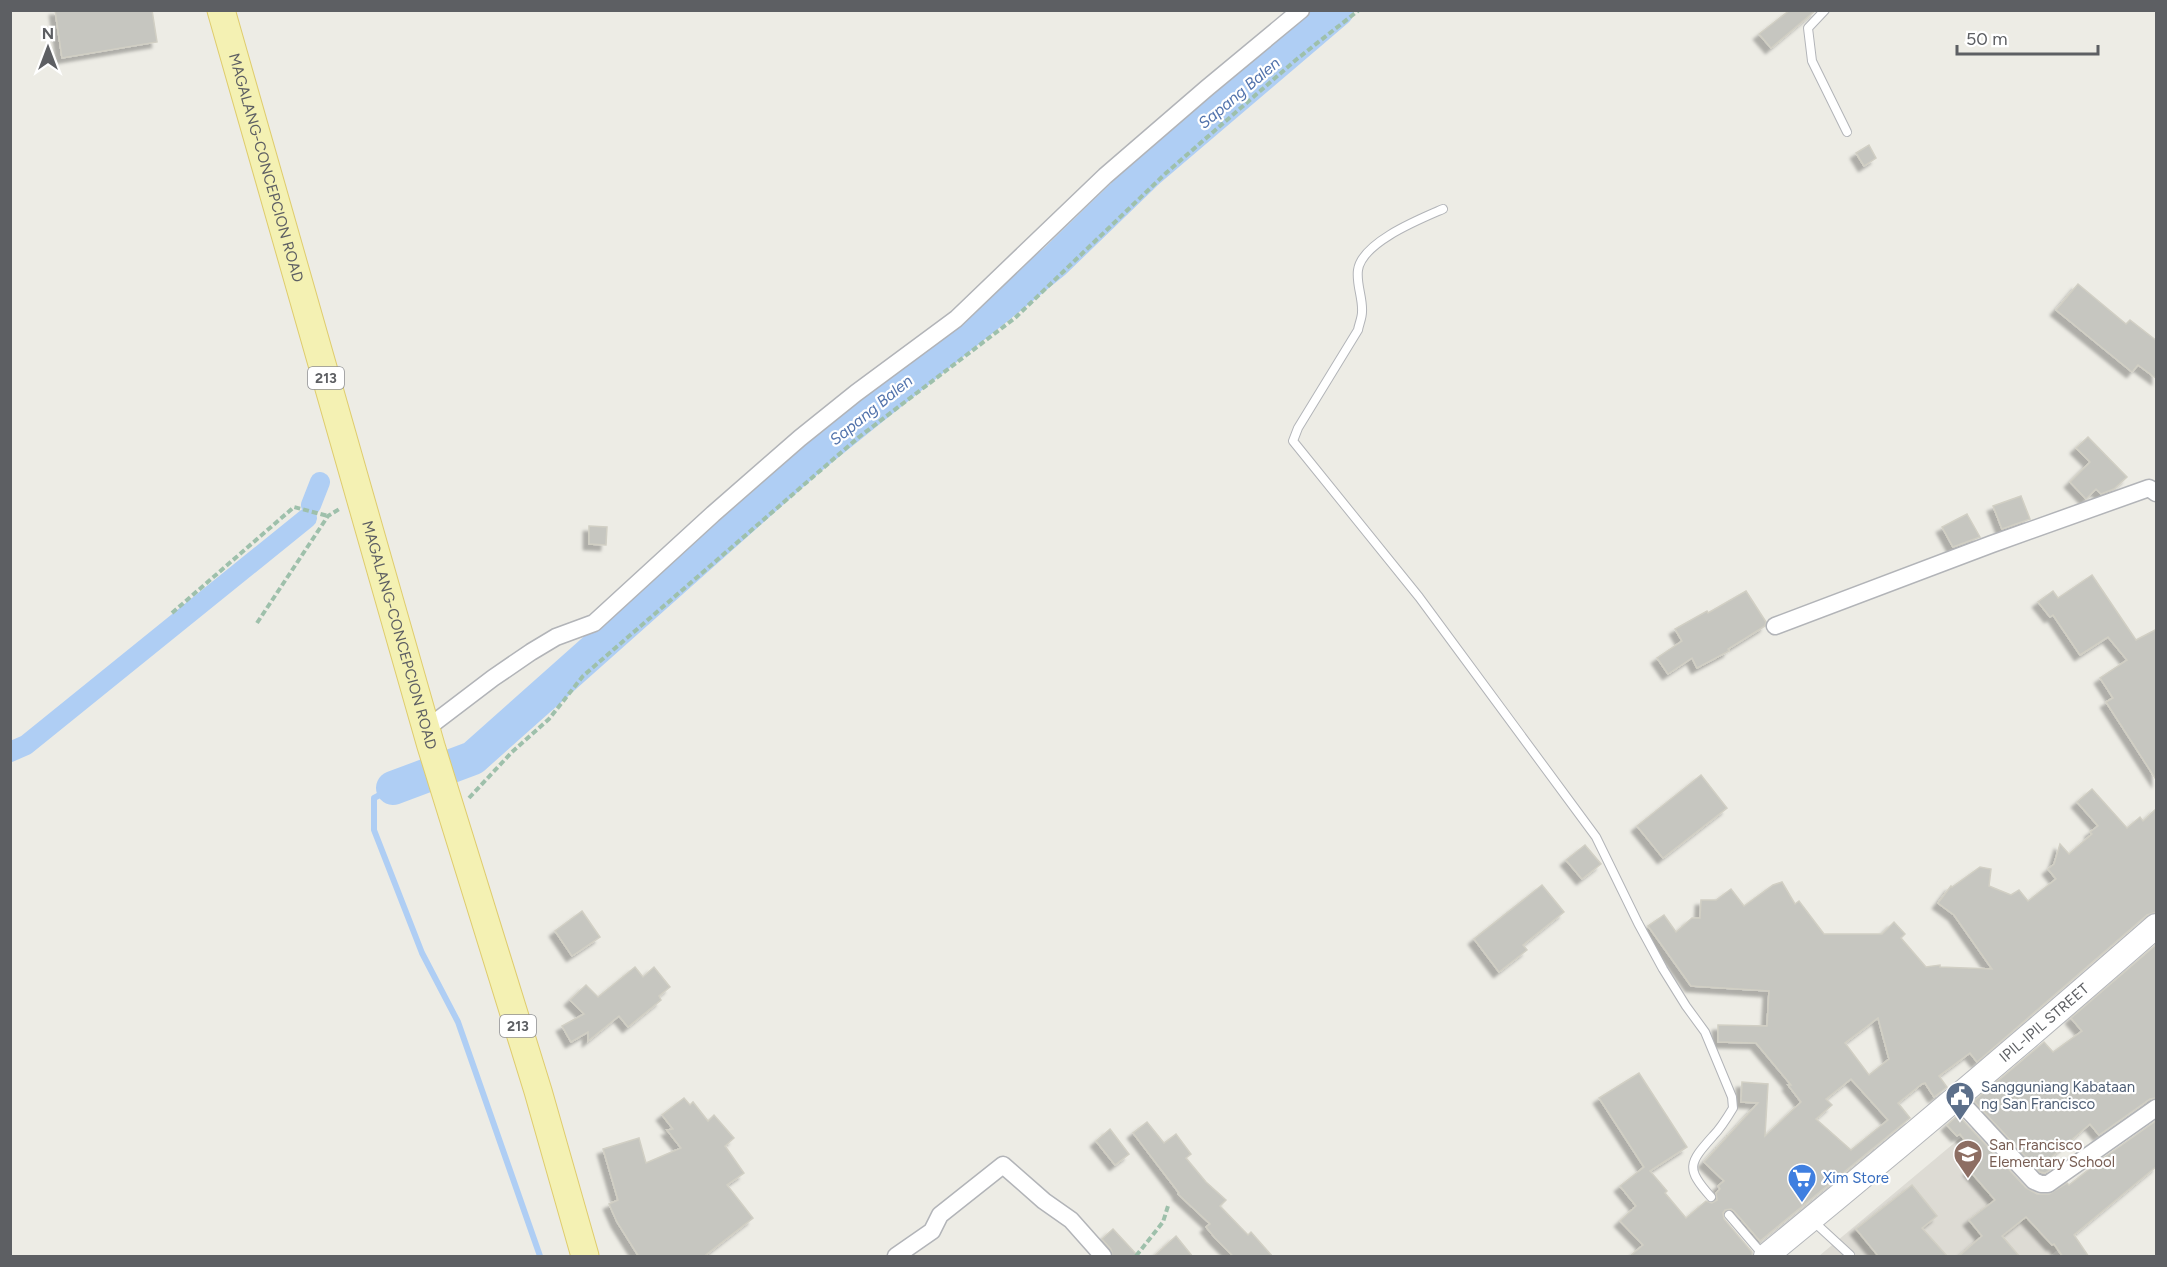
<svg xmlns="http://www.w3.org/2000/svg" width="2167" height="1267" font-family="Figtree,sans-serif">
  <style>
    .education { fill: #dddbd4 }
    .lines { fill: none; stroke-linecap: round; stroke-linejoin: round }
    .stream { stroke: #afcef4; stroke-width: 6 }
    .canal { stroke: #afcef4; stroke-width: 20 }
    .river { stroke: #afcef4; stroke-width: 34 }
    .building { fill: #c6c6c0; stroke: #d1cfc4; stroke-width: 1.5; fill-rule: evenodd; filter: url(#shadow) }
    .lane-casing { stroke: #b2b4b8; stroke-width: 10 }
    .street-casing { stroke: #b2b4b8; stroke-width: 19 }
    .secondary-casing { stroke: #b4b6ba; stroke-width: 26 }
    .primary-casing { stroke: #dfcc6d; stroke-width: 29 }
    .path { stroke: #9ec0ab; stroke-width: 4; stroke-dasharray: 6 3; stroke-linecap: butt }
    .lane { stroke: #fff; stroke-width: 8 }
    .street { stroke: #fff; stroke-width: 16 }
    .secondary { stroke: #fff; stroke-width: 24 }
    .primary { stroke: #f4f1b3; stroke-width: 27 }
    .labels { text-anchor: middle; dominant-baseline: central; stroke-width: 4.5; stroke-linejoin: round; paint-order: stroke }
    .shield { fill: #fff; stroke: #8e8f92; stroke-width: 1.5 }
    .shield-label { font-size: 14px; font-weight: bold; fill: #5d5f63 }
    .street-label { font-size: 15px; fill: #5d5f63; stroke: #fff }
    .service-label { font-size: 15px; fill: #4e5e75; stroke: #fff; text-anchor: start }
    .education-label { font-size: 15px; fill: #785e54; stroke: #fff; text-anchor: start }
    .shop-label { font-size: 15px; fill: #366cbe; stroke: #fff; text-anchor: start }
    .water-label { font-size: 16px; font-style: italic; fill: #5273ac; stroke: #fff }
  </style>
  <defs>
    <filter id="shadow"><feDropShadow dx="-5.5" dy="5.5" stdDeviation="1.5" flood-color="#0004"/></filter>
  </defs>
  <rect width="100%" height="100%" fill="#edece5"/>
  <polygon class="education" points="1977,1124 2075,1235 2050,1256 1819,1256"/>
  <g class="lines">
    <polyline class="stream" points="393,788 374,798 374,830 422,953 458,1022 540,1256"/>
    <g class="canal">
      <polyline points="311,505 320,482"/>
      <polyline points="10,752 26,745 307,518"/>
    </g>
    <polyline class="river" points="393,788 473,758 808,460 1054,262 1148,171 1337,10"/>
  </g>
  <g class="building">
    <polygon points="55,10 152,10 157,42 62,58"/>
    <polygon points="1790,10 1816,10 1771,48 1759,34"/>
    <polygon points="1869,145 1876,158 1864,166 1856,153"/>
    <polygon points="2078,284 2126,324 2130,320 2157,341 2157,379 2138,365 2132,372 2056,310"/>
    <polygon points="2088,437 2127,477 2114,489 2101,494 2096,489 2086,499 2070,482 2090,462 2076,448"/>
    <polygon points="2021,496 2030,519 2002,529 1993,506"/>
    <polygon points="1967,514 1980,537 1953,547 1942,527"/>
    <polygon points="589,526 607,527 606,545 589,544"/>
    <polygon points="2092,575 2136,640 2157,629 2157,781 2106,702 2113,698 2100,678 2127,660 2108,637 2080,655 2053,615 2050,617 2038,602 2053,591 2058,598"/>
    <polygon points="1746,591 1766,622 1765,626 1728,649 1729,651 1697,668 1692,658 1668,674 1657,658 1682,641 1675,629 1707,611 1708,613"/>
    <polygon points="1701,775 1727,808 1663,858 1637,826"/>
    <path d="M2092,789L2127,828L2140,817L2143,821L2157,808V912L2147,915L1977,1062L1970,1053L1939,1076L1947,1087L1942,1091L1934,1097L1925,1083L1922,1084L1898,1103L1910,1118L1760,1241L1734,1211L1731,1209L1725,1210L1723,1213L1724,1219L1752,1252V1257H1629L1643,1245L1620,1221L1636,1206L1620,1186L1644,1167L1599,1098L1639,1073L1687,1147L1650,1171L1667,1191L1665,1193L1686,1218L1706,1201L1712,1203L1717,1200L1716,1193L1720,1189L1718,1186L1724,1181L1704,1162L1758,1103L1741,1102L1742,1082L1768,1084L1765,1136L1801,1102L1788,1085H1791L1756,1043L1718,1042V1025L1767,1026L1769,991L1691,986L1648,926L1664,915L1676,932L1692,918H1700L1701,900H1716L1731,889L1744,906L1773,885L1782,882L1795,904L1799,901L1824,934H1882L1894,922L1905,934L1901,938L1926,967L1940,965V967L1992,969L1954,915L1938,903L1951,886L1952,887L1980,867L1991,869L1989,886L2011,895L2019,890L2028,901L2056,879L2048,869L2054,864L2060,844L2069,854L2092,834L2090,832L2098,826L2077,802ZM1878,1018L1889,1059L1869,1075L1845,1043ZM1851,1079L1888,1120L1851,1150L1816,1119L1832,1105L1826,1099Z"/>
    <polygon points="1585,845 1601,864 1582,879 1566,860"/>
    <polygon points="1542,885 1564,912 1523,945 1527,950 1499,972 1474,939"/>
    <polygon points="582,911 600,937 572,956 555,931"/>
    <polygon points="2157,944 2157,1098 2150,1099 2099,1135 2090,1124 2048,1160 2054,1167 2045,1173 2040,1172 1974,1101 2044,1042 2053,1052 2082,1031 2071,1018"/>
    <polygon points="635,967 643,977 654,967 670,987 659,996 661,1000 628,1027 619,1016 588,1041 588,1032 571,1042 562,1026 584,1014 570,1000 586,985 598,997"/>
    <polygon points="684,1098 690,1105 693,1102 708,1121 714,1115 734,1138 725,1146 744,1173 727,1185 753,1218 703,1257 639,1257 617,1222 609,1204 618,1200 603,1149 639,1138 646,1163 681,1148 667,1130 673,1129 662,1115"/>
    <polygon points="1958,1115 2026,1188 2037,1194 2049,1194 2067,1183 2069,1185 2102,1159 2157,1120 2157,1166 2074,1235 2089,1257 2063,1257 2054,1244 2052,1245 2026,1217 2002,1236 2020,1257 1958,1257 1982,1236 1969,1220 1995,1200 1969,1170 1980,1161 1960,1134 1957,1136 1947,1125"/>
    <polygon points="1147,1122 1164,1143 1176,1134 1191,1154 1186,1158 1206,1182 1226,1200 1220,1206 1248,1235 1251,1232 1273,1257 1234,1257 1215,1238 1206,1227 1210,1224 1178,1194 1179,1193 1133,1133"/>
    <polygon points="1110,1129 1129,1154 1115,1165 1096,1141"/>
    <polygon points="1912,1185 1937,1216 1922,1228 1948,1257 1879,1257 1856,1229"/>
    <polygon points="1113,1229 1139,1257 1113,1257 1111,1249 1102,1239"/>
    <polygon points="1176,1236 1193,1257 1153,1257"/>
  </g>
  <g class="lines">
    <g class="lane-casing">
      <g id="lane">
        <polyline points="1825,10 1808,28 1812,61 1847,132"/>
        <path d="M1443,209C1420,219 1362,242 1358,270C1356,284 1363,298 1362,312C1362,318 1359,324 1358,330L1298,428L1293,441L1419,597L1596,837L1638,923L1663,969L1686,1006L1705,1032L1732,1097L1733,1108C1727,1118 1721,1128 1713,1136C1689,1163 1685,1168 1711,1197"/>
        <polyline points="1729,1215 1764,1256"/>
        <polyline points="1813,1221 1850,1255"/>
      </g>
    </g>
    <g class="street-casing">
      <g id="street">
        <polyline points="1775,626 1992,544 2149,488 2156,493"/>
        <polyline points="426,729 493,678 531,652 556,637 594,623 713,514 800,438 856,393 956,319 1105,176 1207,88 1301,10"/>
        <polyline points="1956,1097 2034,1181 2041,1184 2048,1184 2156,1108"/>
        <polyline points="896,1256 932,1231 940,1215 1003,1165 1044,1201 1071,1220 1103,1256"/>
      </g>
    </g>
    <g class="secondary-casing">
      <g id="secondary">
        <path id="s1" d="M1766,1256C1898,1148 2028,1038 2156,926"/>
      </g>
    </g>
    <g class="primary-casing">
      <g id="primary">
        <path id="s2" d="M221,10L431,746L538,1091L585,1256"/>
      </g>
    </g>
    <g class="path">
      <polyline points="172,613 294,507 328,516"/>
      <polyline points="257,623 328,516 341,508"/>
      <polyline points="469,798 512,752 549,719 583,676 859,437 1015,318 1166,173 1297,59 1359,10"/>
      <polyline points="1136,1256 1163,1222 1168,1206"/>
    </g>
    <use href="#lane" class="lane"/>
    <use href="#street" class="street"/>
    <use href="#secondary" class="secondary"/>
    <use href="#primary" class="primary"/>
  </g>
  <defs>
    <g id="civic-pin" transform="scale(1.5)"><path d="M0 17L-7.5 6A9.5 9.5 0 1 1 7.5 6Z" fill="#5c6f8a" stroke="#fff"/><path d="M-.6-6.5H3V-4.5H.6V-3L4-1V1h2V6H-6V1h2V-1L-.6-3ZM-1.2 2.5V6h2.4V2.5Z" fill="#fff"/></g>
    <g id="school-pin" transform="scale(1.5)"><path d="M0 17L-7.5 6A9.5 9.5 0 1 1 7.5 6Z" fill="#8d6e63" stroke="#fff"/><path d="M0-5L7-2L0 1L-7-2ZM-4 1L0 2.5L4 1V4Q0 6-4 4Z" fill="#fff"/></g>
    <g id="supermarket-pin" transform="scale(1.5)"><path d="M0 17L-7.5 6A9.5 9.5 0 1 1 7.5 6Z" fill="#3f7fe0" stroke="#fff"/><path d="M-6-5.5h2.5l.6 2H6L4.5 2H-2.5L-4.4-4H-6ZM-1.5 3.2a1.3 1.3 0 1 0 .1 0ZM3 3.2a1.3 1.3 0 1 0 .1 0Z" fill="#fff"/></g>
  </defs>
  <g fill-rule="evenodd">
    <use href="#civic-pin" x="1960" y="1096"/>
    <use href="#school-pin" x="1968" y="1154"/>
    <use href="#supermarket-pin" x="1802" y="1178"/>
  </g>
  <g class="labels">
    <g class="shield">
      <rect x="308" y="367" width="36" height="22" rx="4.5"/>
      <rect x="500" y="1015" width="36" height="22" rx="4.5"/>
    </g>
    <g class="shield-label">
      <text x="326" y="378">213</text>
      <text x="518" y="1026">213</text>
    </g>
    <g class="street-label">
      <text stroke="none"><textPath href="#s2" startOffset="164">MAGALANG-CONCEPCION ROAD</textPath></text>
      <text stroke="none"><textPath href="#s2" startOffset="650">MAGALANG-CONCEPCION ROAD</textPath></text>
      <text stroke="none"><textPath href="#s1" startOffset="363">IPIL-IPIL STREET</textPath></text>
    </g>
    <g class="service-label">
      <text x="1981" y="1087">Sangguniang Kabataan<tspan x="1981" dy="17">ng San Francisco</tspan></text>
    </g>
    <g class="education-label">
      <text x="1989" y="1145">San Francisco<tspan x="1989" dy="17">Elementary School</tspan></text>
    </g>
    <g class="shop-label">
      <text x="1823" y="1178">Xim Store</text>
    </g>
    <g class="water-label">
      <text transform="translate(1239 93) rotate(-40)">Sapang Balen</text>
      <text transform="translate(871 410) rotate(-39)">Sapang Balen</text>
    </g>
  </g>
  <rect width="2167" height="1267" fill="none" stroke="#5d5f63" stroke-width="24"/>
  <g transform="translate(48 48)" stroke="#ffffff" stroke-width="4.5" paint-order="stroke">
  <path d="M0-4.5L10 22L0 15L-10 22Z" fill="#5d5f63"/>
  <text y="-9" font-size="16" font-weight="bold" text-anchor="middle" fill="#5d5f63">N</text>
  </g>
  <path d="M1957 45v9h141v-9" fill="none" stroke="#5d5f63" stroke-width="3"/>
  <text x="1966" y="45" font-size="18" fill="#5d5f63" stroke="#ffffff" stroke-width="4.5" paint-order="stroke">50 m</text>
</svg>
